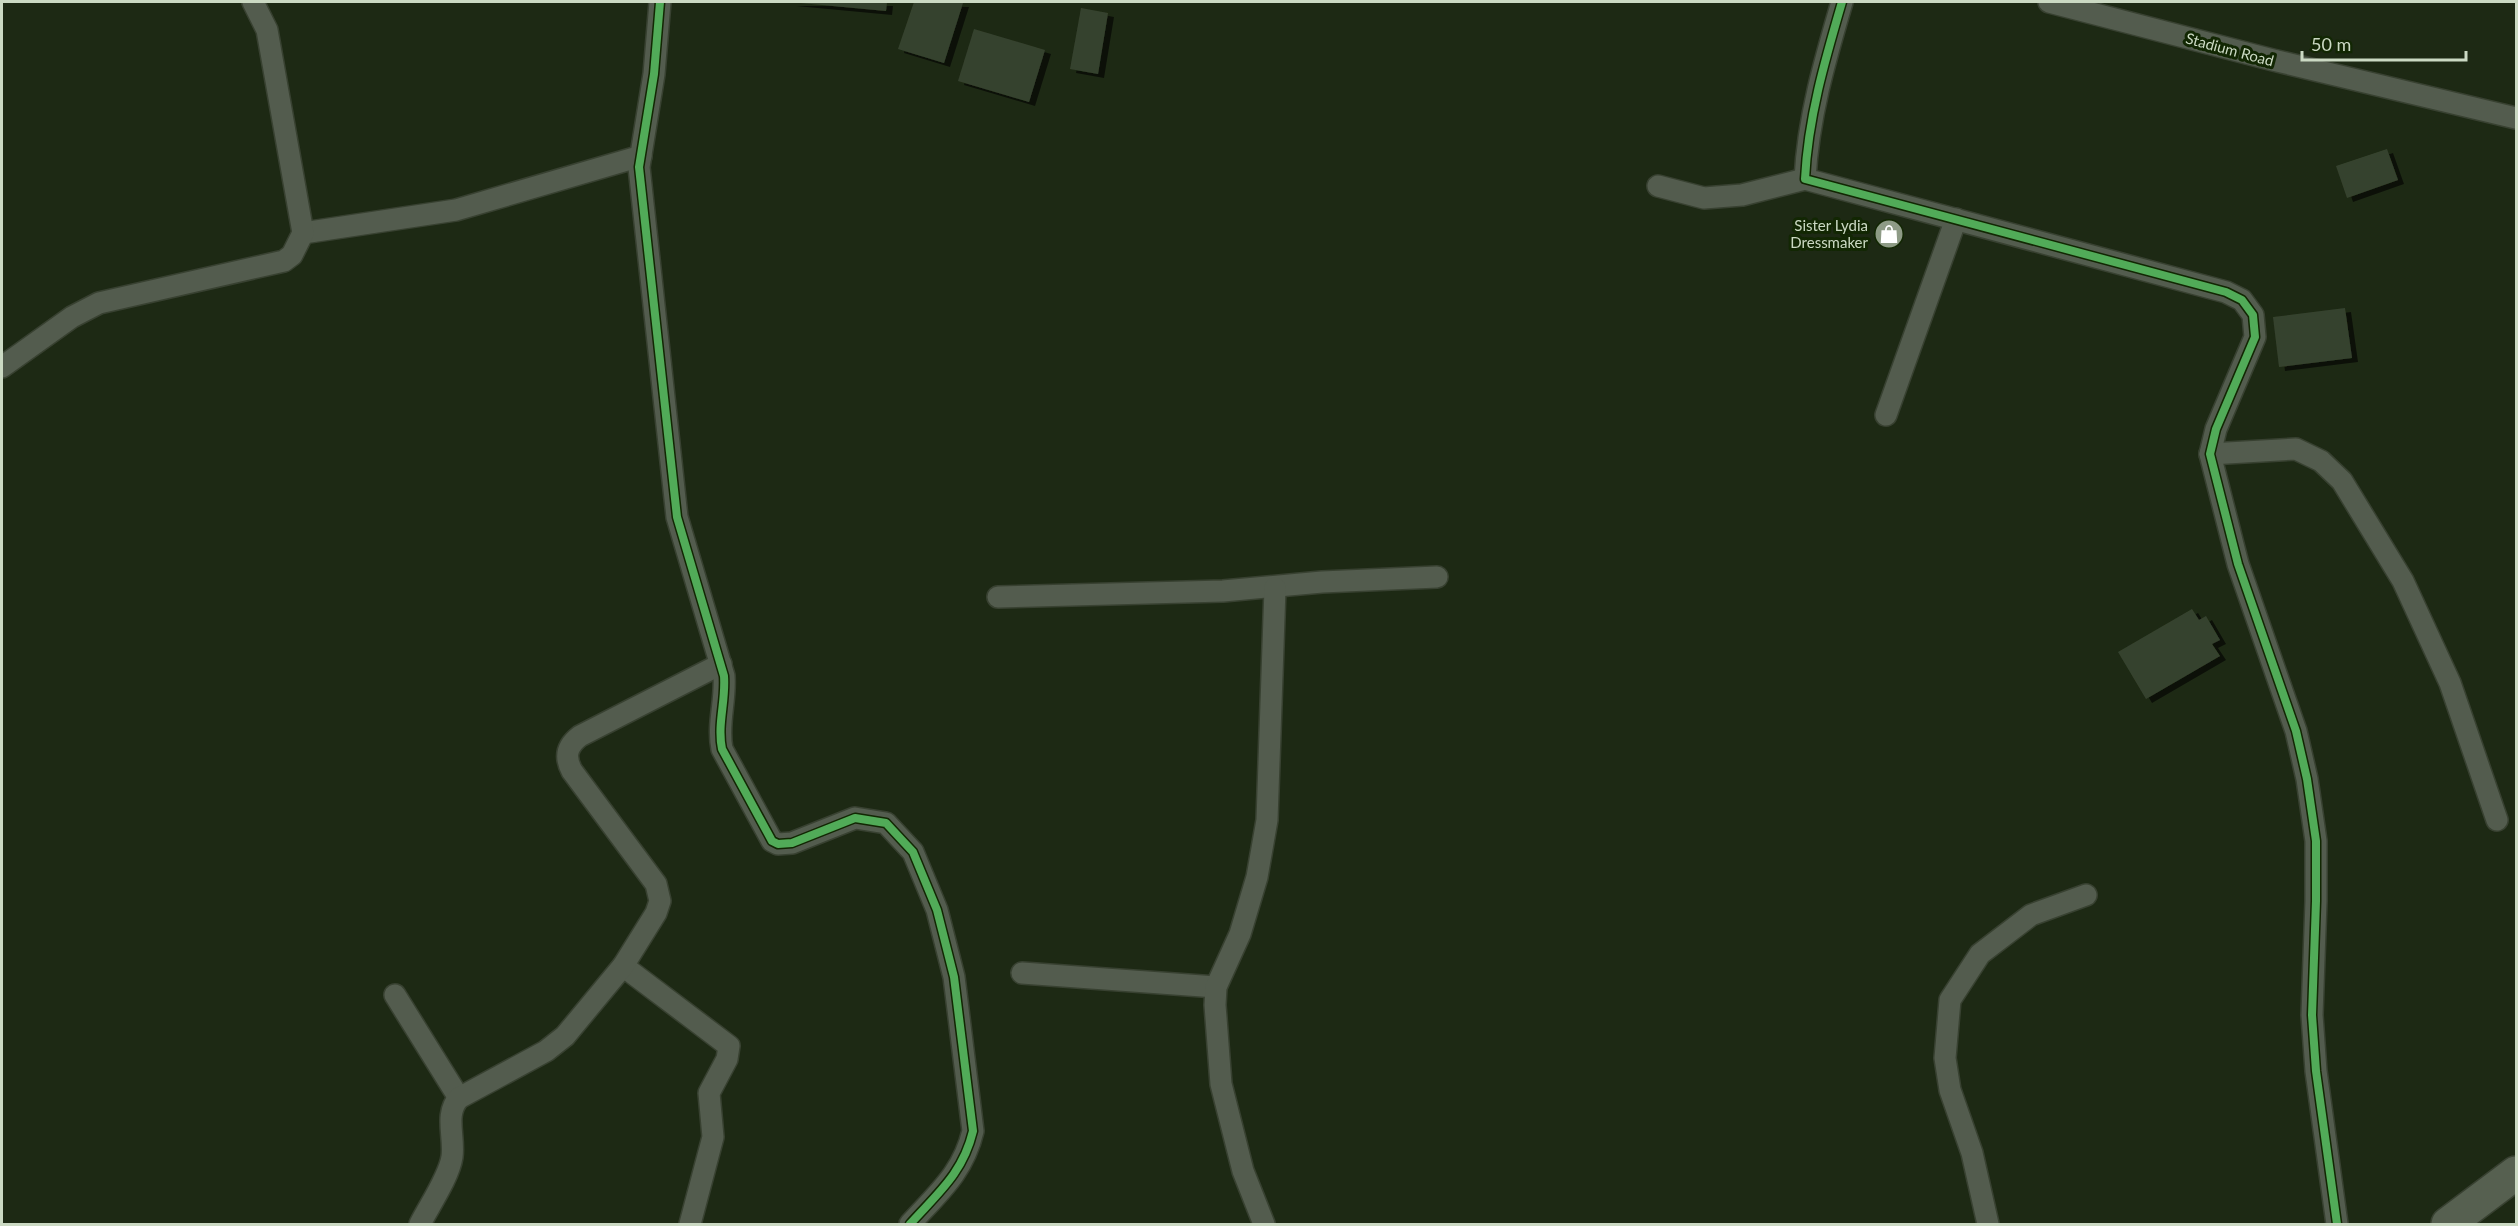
<svg xmlns="http://www.w3.org/2000/svg" width="2518" height="1226" font-family="Lato,sans-serif">
  <style>
    .building { fill: #36422e; filter: url(#shadow) }
    .lines { fill: none; stroke-linecap: round; stroke-linejoin: round }
    .street-casing { stroke: #384131; stroke-width: 24 }
    .primary-casing { stroke: #384131; stroke-width: 36 }
    .street { stroke: #535c4e; stroke-width: 21 }
    .primary { stroke: #566050; stroke-width: 33 }
    .cycleway-casing { stroke: #122703; stroke-width: 11 }
    .cycleway { stroke: #51ab58; stroke-width: 8 }
    .labels { text-anchor: middle; dominant-baseline: central; stroke-width: 6; stroke-linejoin: round; paint-order: stroke }
    .street-label { font-size: 15px; fill: #cbd9c3; stroke: #122703 }
    .poi-label { font-size: 15px; fill: #cbd9c3; stroke: #122703; text-anchor: end }
  </style>
  <defs>
    <filter id="shadow"><feDropShadow dx="6" dy="4" stdDeviation="0" flood-color="#0009"/></filter>
  </defs>
  <rect width="100%" height="100%" fill="#1d2914"/>
  <g class="building">
    <polygon points="790,2 887,2 886,11"/>
    <polygon points="914,2 963,3 944,63 898,49"/>
    <polygon points="1081,8 1108,13 1098,74 1070,69"/>
    <polygon points="974,29 1045,50 1029,102 958,81"/>
    <polygon points="2387,149 2398,180 2347,198 2336,166"/>
    <polygon points="2345,308 2352,358 2279,367 2273,317"/>
    <polygon points="2192,609 2199,620 2206,616 2220,640 2212,644 2220,656 2146,699 2118,652"/>
  </g>
  <g class="lines">
    <g class="street-casing">
      <g id="street">
        <path d="M660,2L654,74L639,167L677,517L724,676C726,701 717,724 722,749L772,841L778,844L792,843L855,818L886,823L913,852L937,910L954,977L973,1131C963,1173 938,1193 910,1224"/>
        <path d="M1842,2C1825,60 1808,118 1805,179L2226,292L2242,300L2253,315L2255,337L2216,429L2210,454L2238,564L2296,731L2307,779L2316,841V901L2312,1015L2316,1071L2337,1224"/>
        <polyline points="2049,2 2273,60 2516,118"/>
        <polyline points="1658,186 1704,198 1742,195 1805,179"/>
        <polyline points="303,233 456,210 641,156"/>
        <polyline points="2,367 72,317 99,303 284,261 292,255 303,233 267,30 253,2"/>
        <polyline points="1886,415 1956,219"/>
        <polyline points="2210,454 2296,449 2321,461 2342,481 2403,581 2450,683 2497,820"/>
        <polyline points="998,597 1223,591 1322,582 1437,577"/>
        <polyline points="623,966 729,1046 727,1059 709,1093 713,1137 690,1224"/>
        <polyline points="1022,973 1216,987"/>
        <polyline points="395,995 459,1098"/>
        <path d="M420,1224C429,1206 449,1177 452,1157C455,1137 444,1114 459,1098L546,1051L565,1036L623,966L656,913L660,901L656,884L572,771C564,756 567,746 580,736L721,664"/>
        <polyline points="1264,1224 1243,1171 1221,1084 1215,1005 1216,987 1240,934 1257,877 1267,820 1275,588"/>
        <polyline points="1988,1224 1972,1153 1950,1090 1945,1058 1950,1000 1980,954 2031,915 2086,895"/>
      </g>
    </g>
    <g class="primary-casing">
      <polyline id="primary" points="2448,1224 2516,1173"/>
    </g>
    <use href="#street" class="street"/>
    <use href="#primary" class="primary"/>
    <g class="cycleway-casing">
      <g id="cycleway">
        <path d="M660,2L654,74L639,167L677,517L724,676C726,701 717,724 722,749L772,841L778,844L792,843L855,818L886,823L913,852L937,910L954,977L973,1131C963,1173 938,1193 910,1224"/>
        <path d="M1842,2C1825,60 1808,118 1805,179L2226,292L2242,300L2253,315L2255,337L2216,429L2210,454L2238,564L2296,731L2307,779L2316,841V901L2312,1015L2316,1071L2337,1224"/>
      </g>
    </g>
    <use href="#cycleway" class="cycleway"/>
  </g>
  <defs>
    <g id="shop-disc" transform="scale(1.5)"><circle r="9.5" fill="#8e9b86" stroke="#122703"/><path d="M-5-2.5h2.3a2.7 3.5 0 0 1 5.4 0H5L5.5 6h-11ZM-1.5-2.5h3a1.5 2.3 0 0 0-3 0Z" fill="#fff"/></g>
  </defs>
  <g fill-rule="evenodd">
    <use href="#shop-disc" x="1889" y="234"/>
  </g>
  <g class="labels">
    <g class="street-label">
      <text transform="translate(2230 49) rotate(15)">Stadium Road</text>
    </g>
    <g class="poi-label">
      <text x="1868" y="225">Sister Lydia<tspan x="1868" dy="17">Dressmaker</tspan></text>
    </g>
  </g>
  <rect width="2518" height="1226" fill="none" stroke="#cbd9c3" stroke-width="6"/>
  <path d="M2302 51v9h164v-9" fill="none" stroke="#cbd9c3" stroke-width="3"/>
  <text x="2311" y="51" font-size="18" fill="#cbd9c3" stroke="#122703" stroke-width="4.5" paint-order="stroke">50 m</text>
</svg>
